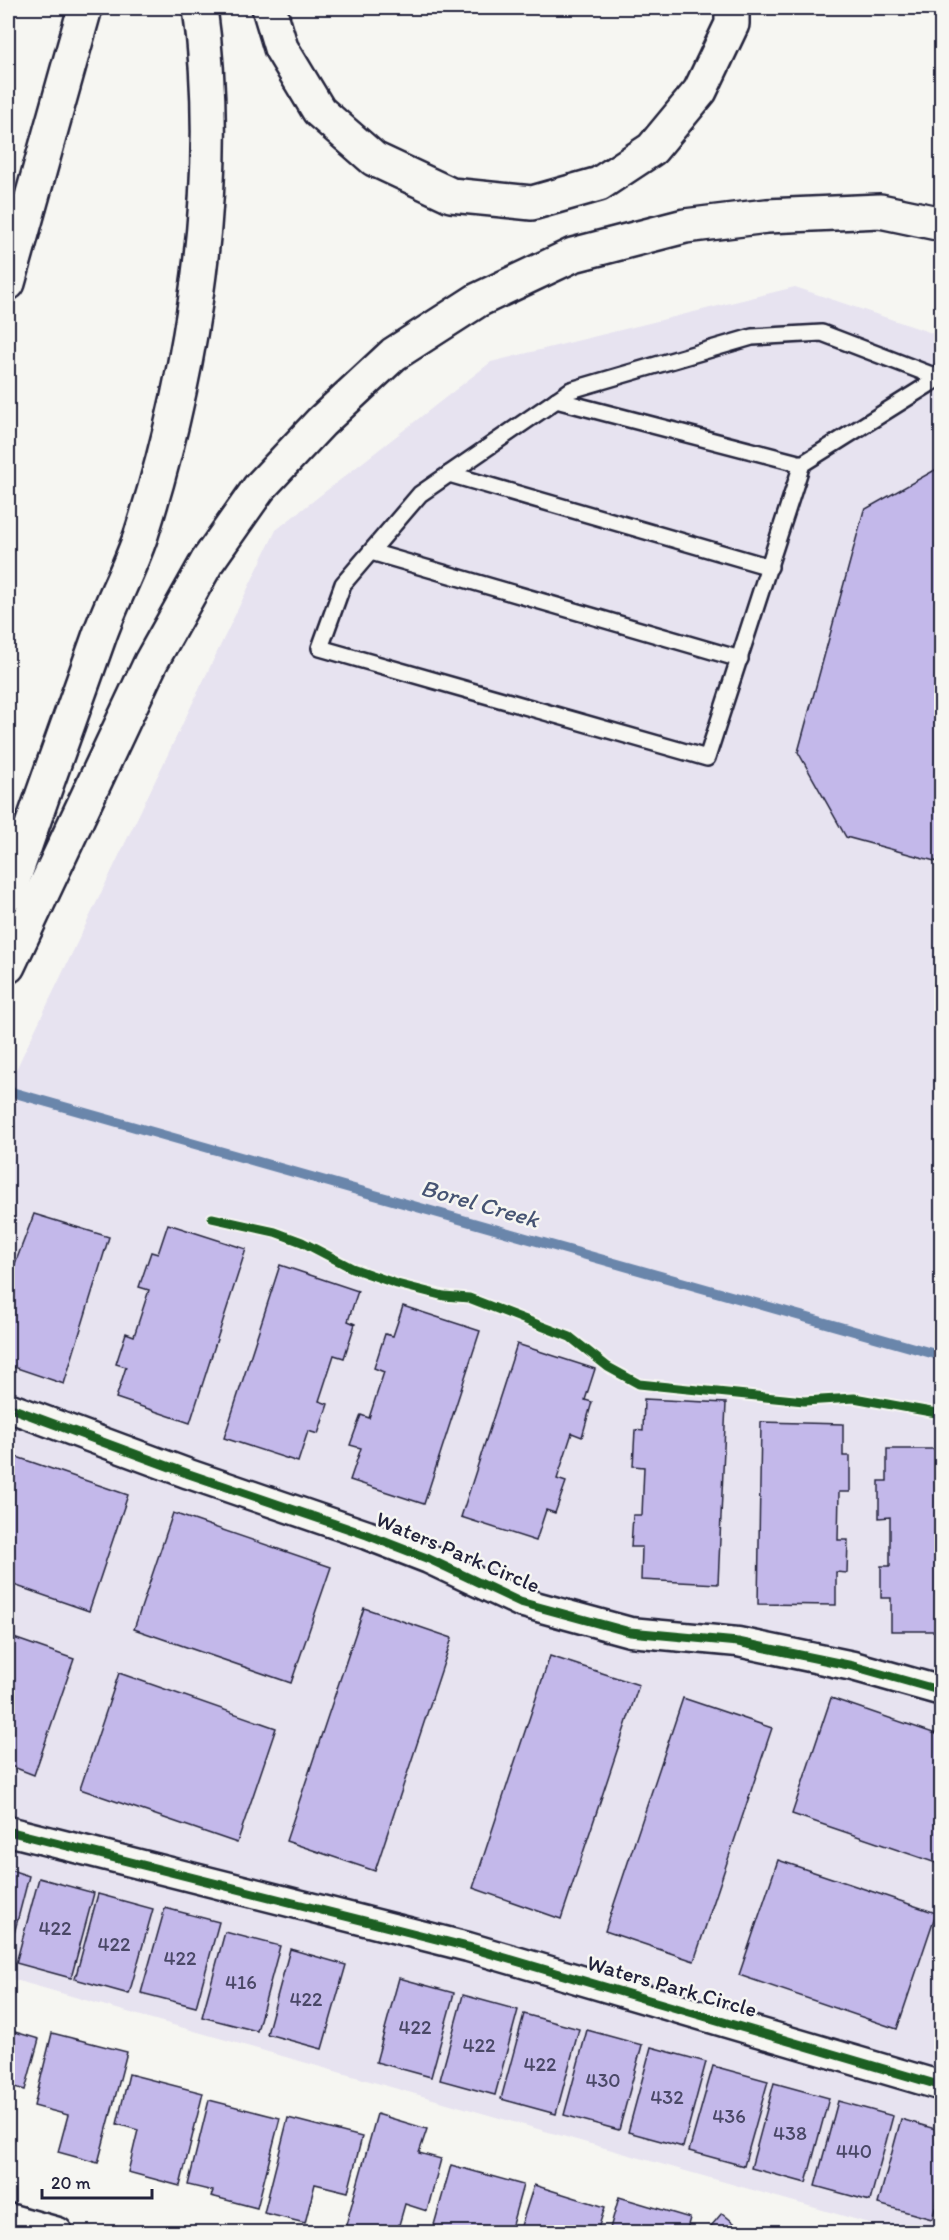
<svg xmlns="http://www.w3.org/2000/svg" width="949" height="2240" font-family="Itim,sans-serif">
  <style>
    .built { fill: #e7e3f0 }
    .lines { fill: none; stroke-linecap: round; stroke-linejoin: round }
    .stream { stroke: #6b86ab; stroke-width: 10 }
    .building { fill: #c3b8ea; stroke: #22223b; stroke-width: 1.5 }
    .service-casing { stroke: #22223b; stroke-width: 20 }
    .minor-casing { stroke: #22223b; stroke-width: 33 }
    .motorway-casing { stroke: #22223b; stroke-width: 38 }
    .service { stroke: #f6f6f2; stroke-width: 15 }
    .minor { stroke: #f6f6f2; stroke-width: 28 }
    .motorway { stroke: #f6f6f2; stroke-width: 33 }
    .cycleway-casing { stroke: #f6f6f2; stroke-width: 13 }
    .cycleway { stroke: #1b5e20; stroke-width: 9 }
    .labels { text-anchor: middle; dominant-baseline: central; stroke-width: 5; stroke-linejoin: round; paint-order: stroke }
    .number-label { font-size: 20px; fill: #4a4867 }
    .street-label { font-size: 22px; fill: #22223b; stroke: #f6f6f2 }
    .water-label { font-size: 24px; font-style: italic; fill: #465473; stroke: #f6f6f2 }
  </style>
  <rect width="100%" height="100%" fill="#f6f6f2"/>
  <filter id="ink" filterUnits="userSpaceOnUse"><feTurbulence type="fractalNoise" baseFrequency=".0167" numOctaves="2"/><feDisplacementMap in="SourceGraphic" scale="12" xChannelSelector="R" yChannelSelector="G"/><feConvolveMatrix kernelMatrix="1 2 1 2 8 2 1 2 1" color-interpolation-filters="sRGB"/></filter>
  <g filter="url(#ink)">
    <polygon class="built" points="795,287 941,336 941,2232 900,2232 8,1978 8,1086 276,530 491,362"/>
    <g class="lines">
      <polyline class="stream" points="8,1091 942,1356"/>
    </g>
    <g class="building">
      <polygon points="942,466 941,730 942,863 846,837 798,752 864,510"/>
      <polygon points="34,1214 109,1237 64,1384 8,1365 8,1295 14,1275 11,1274"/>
      <polygon points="168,1224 246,1249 190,1423 116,1398 126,1367 116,1364 126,1333 134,1336 149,1290 139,1287 151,1252 158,1254"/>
      <polygon points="280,1265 358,1291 348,1321 355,1324 344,1358 334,1355 319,1401 328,1404 318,1434 308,1431 298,1462 224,1438"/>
      <polygon points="403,1306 480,1331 424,1504 350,1480 361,1448 350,1445 361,1415 369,1418 384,1372 374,1368 385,1334 393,1336"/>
      <polygon points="517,1344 595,1369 585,1400 592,1402 582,1437 572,1433 557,1479 566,1482 555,1513 546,1510 536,1541 461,1517"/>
      <polygon points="644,1399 726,1403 718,1584 641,1580 642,1547 631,1547 633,1515 642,1515 644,1467 633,1466 635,1430 643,1431"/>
      <polygon points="761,1422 843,1424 843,1456 850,1456 850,1492 839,1492 838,1540 848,1540 847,1573 836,1572 836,1605 758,1604"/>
      <polygon points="887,1449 942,1449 942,1631 891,1631 891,1598 881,1598 881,1566 890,1566 890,1517 879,1518 879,1481 887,1481"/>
      <polygon points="8,1454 128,1495 89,1611 8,1583"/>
      <polygon points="173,1513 331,1567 291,1683 134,1629"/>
      <polygon points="364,1608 452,1638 375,1871 286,1841"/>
      <polygon points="8,1636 74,1659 34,1775 8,1765"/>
      <polygon points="550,1656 639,1685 561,1919 473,1888"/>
      <polygon points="119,1673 276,1728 237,1843 80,1789"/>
      <polygon points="683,1698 772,1728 694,1961 605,1931"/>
      <polygon points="831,1698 942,1736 942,1865 792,1814"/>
      <polygon points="778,1860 936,1913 897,2029 739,1975"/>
      <polygon points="8,1869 29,1876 8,1957"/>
      <polygon points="39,1878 94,1893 71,1978 16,1963"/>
      <polygon points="98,1894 153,1909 129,1994 75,1979"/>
      <polygon points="165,1908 219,1922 196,2007 141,1993"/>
      <polygon points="225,1932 280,1946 257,2031 202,2017"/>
      <polygon points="290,1949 346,1965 322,2049 267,2034"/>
      <polygon points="399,1978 454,1993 431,2077 376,2062"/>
      <polygon points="463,1995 518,2010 495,2095 440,2080"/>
      <polygon points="524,2014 579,2029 556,2114 501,2099"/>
      <polygon points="8,2030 39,2039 25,2090 8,2085"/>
      <polygon points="587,2030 642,2045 619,2130 564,2115"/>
      <polygon points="52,2033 127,2052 98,2163 58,2152 68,2115 34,2106"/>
      <polygon points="651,2047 706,2062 683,2147 628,2132"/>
      <polygon points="713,2066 768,2081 744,2166 689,2151"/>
      <polygon points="129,2074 203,2093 180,2186 128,2172 138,2130 117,2124"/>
      <polygon points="774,2083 829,2098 806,2183 751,2168"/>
      <polygon points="209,2100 280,2118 257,2208 211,2196 213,2191 188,2185"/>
      <polygon points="838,2101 893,2116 870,2201 815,2186"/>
      <polygon points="377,2114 427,2129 419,2153 441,2159 427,2211 405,2204 397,2232 344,2232"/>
      <polygon points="288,2118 362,2137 348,2192 315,2184 305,2223 264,2213"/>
      <polygon points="901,2119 942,2131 942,2185 932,2219 878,2204"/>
      <polygon points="451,2165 523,2185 510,2232 432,2232"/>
      <polygon points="534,2185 605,2207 597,2232 519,2232"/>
      <polygon points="619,2197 690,2218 686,2232 609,2232"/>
      <polygon points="722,2213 745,2232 706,2232"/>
    </g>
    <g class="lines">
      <g class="service-casing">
        <g id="service">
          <polyline points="939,378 802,464 707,758 320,648 343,584 420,494 571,390 752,337 822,333 942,379"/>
          <polyline points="556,400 802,464"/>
          <polyline points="449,474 770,567"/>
          <polyline points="371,552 740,659"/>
        </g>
      </g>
      <g class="minor-casing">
        <g id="minor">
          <polyline points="8,1407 189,1474 367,1535 429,1559 520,1602 630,1632 738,1642 853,1666 942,1691"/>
          <polyline points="8,1831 468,1947 942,2086"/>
          <polyline points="8,2218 58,2232"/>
        </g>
      </g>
      <g class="motorway-casing">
        <g id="motorway">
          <polyline points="269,8 281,48 319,111 374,159 451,195 532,203 599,184 652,149 700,91 732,24 732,8"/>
          <polyline points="8,283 85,8"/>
          <path d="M8,894C38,808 68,723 99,637C111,603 129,570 141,535C193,371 224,179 200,8"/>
          <polyline points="8,966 151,662 207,562 259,488 321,422 394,354 478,300 573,255 685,226 767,216 880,211 942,224"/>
        </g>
      </g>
      <use href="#service" class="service"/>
      <use href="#minor" class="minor"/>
      <use href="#motorway" class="motorway"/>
      <g class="cycleway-casing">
        <g id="cycleway">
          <polyline points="212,1218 275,1232 302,1242 352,1268 397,1284 444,1296 469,1298 513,1315 570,1337 608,1367 639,1384 804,1401 854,1398 942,1414"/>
          <polyline points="8,1407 189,1474 367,1535 429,1559 520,1602 630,1632 738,1642 853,1666 942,1691"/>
          <polyline points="8,1831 468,1947 942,2086"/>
        </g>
      </g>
      <use href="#cycleway" class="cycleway"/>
    </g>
  </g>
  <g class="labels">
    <g class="number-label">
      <text x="55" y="1928">422</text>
      <text x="114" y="1944">422</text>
      <text x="180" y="1958">422</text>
      <text x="241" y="1982">416</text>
      <text x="306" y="1999">422</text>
      <text x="415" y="2027">422</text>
      <text x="479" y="2045">422</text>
      <text x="540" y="2064">422</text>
      <text x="603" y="2080">430</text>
      <text x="667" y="2097">432</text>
      <text x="729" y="2116">436</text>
      <text x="790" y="2133">438</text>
      <text x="854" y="2151">440</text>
    </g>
    <g class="street-label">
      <text transform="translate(458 1552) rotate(23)">Waters Park Circle</text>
      <text transform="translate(672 1986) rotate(16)">Waters Park Circle</text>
    </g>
    <g class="water-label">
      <text transform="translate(480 1203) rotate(16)">Borel Creek</text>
    </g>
  </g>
  <rect width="949" height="2240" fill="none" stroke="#f6f6f2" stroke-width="30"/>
  <rect x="15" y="15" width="919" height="2210" fill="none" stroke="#22223b" stroke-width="2" filter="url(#ink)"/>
  <path d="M42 2189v9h110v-9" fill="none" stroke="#22223b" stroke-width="3"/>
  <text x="51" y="2189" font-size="18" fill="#22223b" stroke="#f6f6f2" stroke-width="4.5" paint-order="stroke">20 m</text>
</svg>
